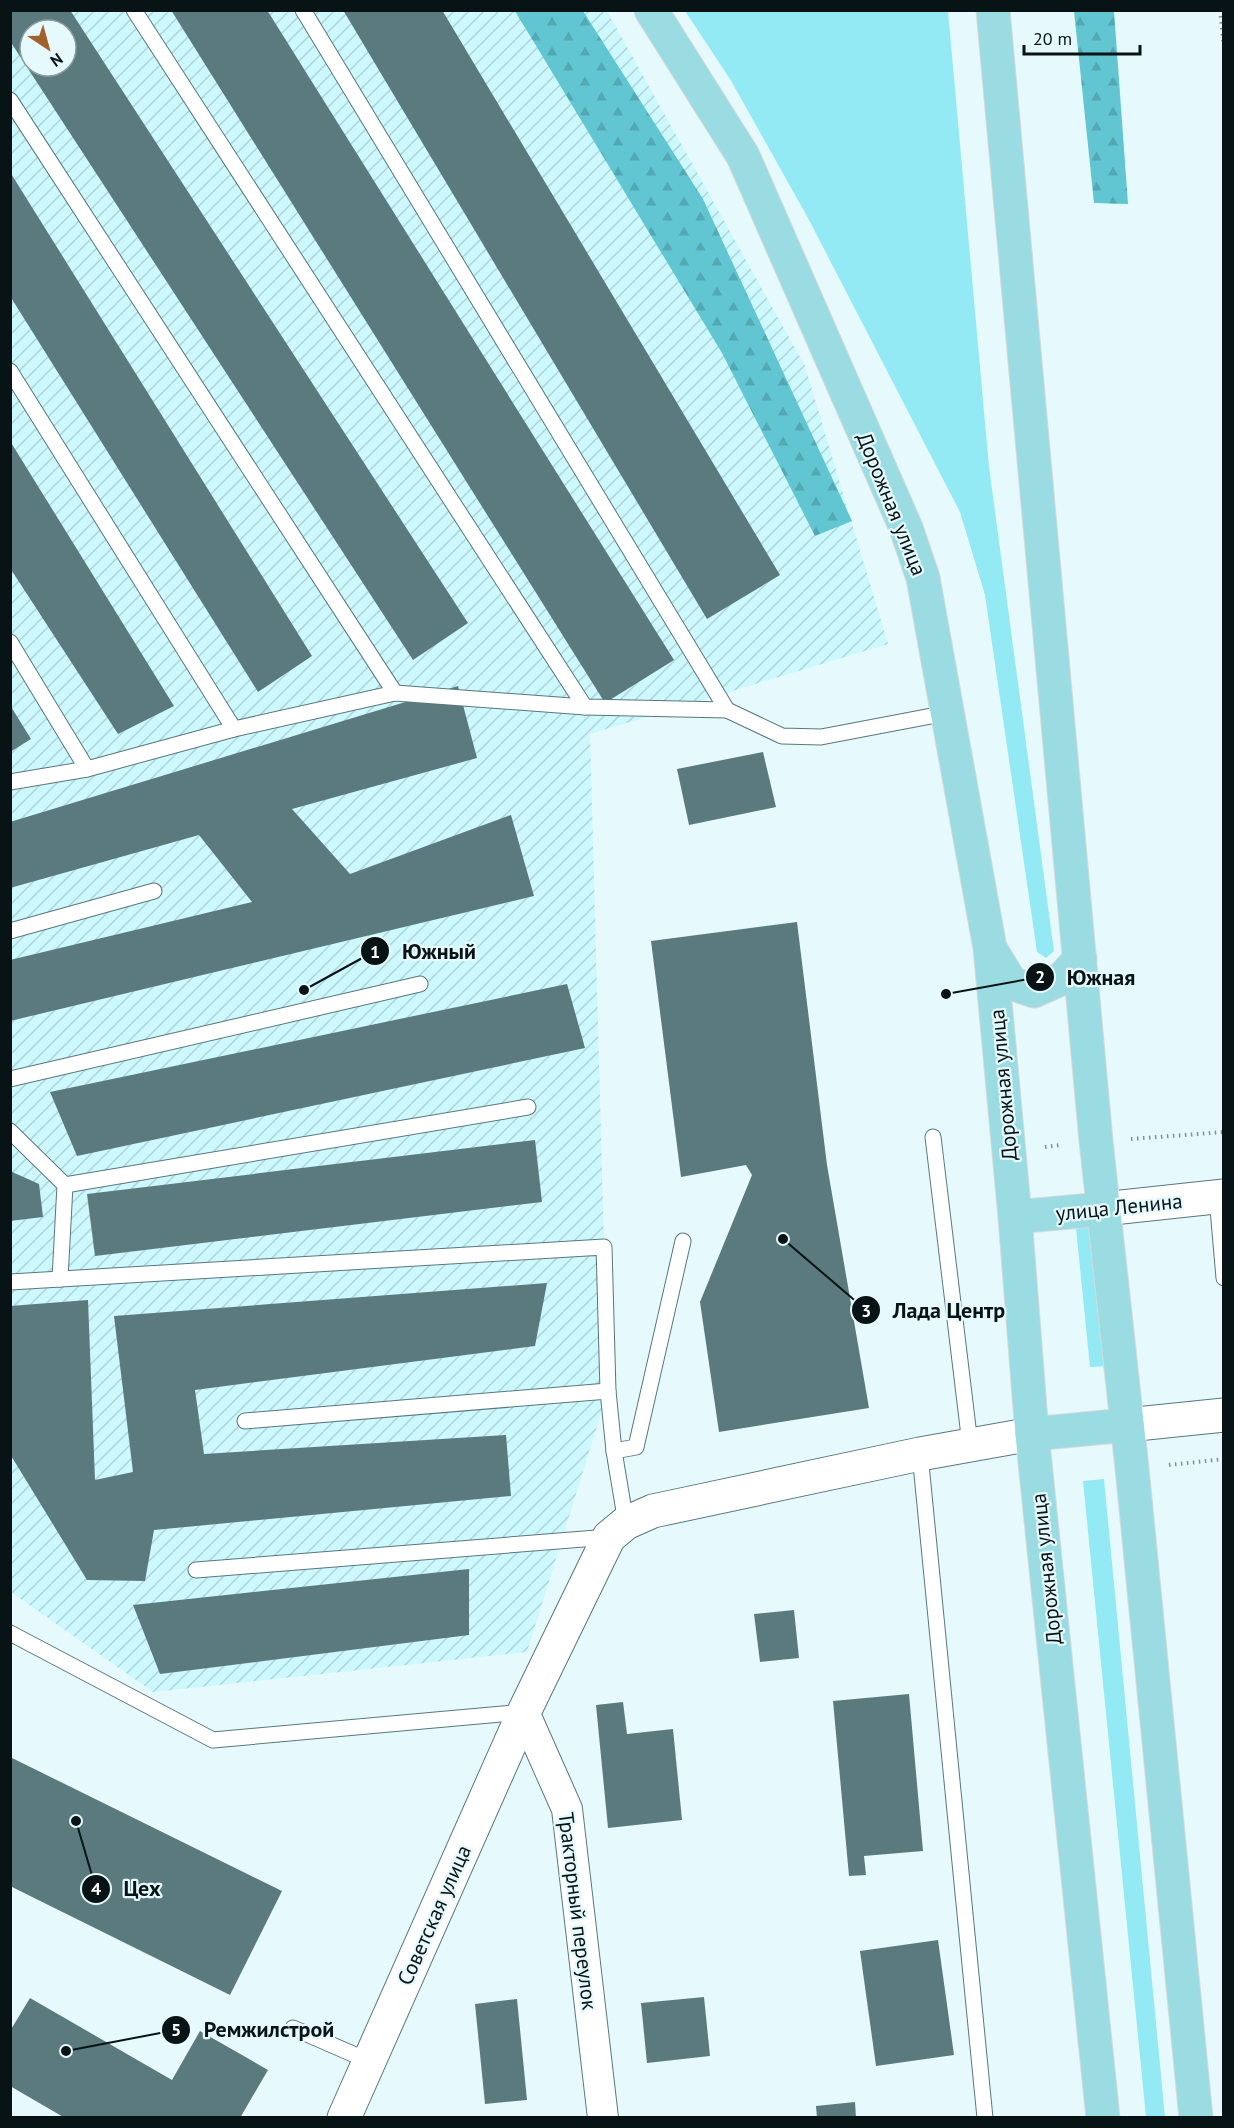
<svg xmlns="http://www.w3.org/2000/svg" width="1234" height="2128" font-family="'PT Sans',sans-serif">
  <style>
    .industrial { fill: url(#industrial-furrows); fill-rule: evenodd }
    .green { fill: #93e9f4 }
    .forest { fill: url(#forest-firs) }
    .building { fill: #5b7a7e; fill-rule: evenodd }
    .lines { fill: none; stroke-linecap: round; stroke-linejoin: round }
    .lane-casing { stroke: #59777b; stroke-width: 17 }
    .street-casing { stroke: #59777b; stroke-width: 32 }
    .secondary-casing { stroke: #59777b; stroke-width: 35 }
    .primary-casing { stroke: #d7d9da; stroke-width: 35 }
    .path { stroke: #809093; stroke-width: 4; stroke-dasharray: 1.5 4.5; stroke-linecap: butt }
    .lane { stroke: #fff; stroke-width: 15 }
    .street { stroke: #fff; stroke-width: 30 }
    .secondary { stroke: #fff; stroke-width: 33 }
    .primary { stroke: #9bdce3; stroke-width: 33 }
    .labels { text-anchor: middle; dominant-baseline: central; stroke-width: 4.5; stroke-linejoin: round; paint-order: stroke }
    .street-label { font-size: 21px; fill: #071315; stroke: #e6fafd }
    .leader { fill: none; stroke: #071315; stroke-width: 2 }
    .callout-dot { fill: #071315; stroke: #e6fafd; stroke-width: 2 }
    .mark-label { font-size: 18px; text-anchor: middle; font-weight: bold; fill: #fff }
    .callout-label { font-size: 22px; text-anchor: middle; font-weight: bold; fill: #071315; stroke: #e6fafd; stroke-width: 4.5; stroke-linejoin: round; paint-order: stroke }
  </style>
  <defs>
    <pattern id="industrial-furrows" width="10" height="10" patternUnits="userSpaceOnUse" patternTransform="scale(1.5)"><rect width="10" height="10" fill="#ccf8fe"/><path d="M-1 1l2-2M0 10L10 0M9 11l2-2" fill="none" stroke="#aed4d9"/></pattern>
    <pattern id="forest-firs" width="22" height="20" patternUnits="userSpaceOnUse" patternTransform="scale(1.5)"><rect width="22" height="20" fill="#61c6d2"/><path d="M5 1l3.5 6h-7zM16 11l3.5 6h-7z" fill="#53a9b3"/></pattern>
  </defs>
  <rect width="100%" height="100%" fill="#e6fafd"/>
  <path class="industrial" d="M11,11H607L805,366L888,644L590,734L608,1391L527,1652L153,1692L11,1592ZM30,30H66V66H30Z"/>
  <g class="green">
    <polygon points="685,11 948,11 989,467 1054,951 1046,958 1037,952 985,595 960,512 808,218 730,79"/>
    <polygon points="1092,1227 1107,1366 1090,1367 1076,1228"/>
    <polygon points="1104,1479 1165,2117 1146,2117 1083,1481"/>
  </g>
  <g class="forest">
    <polygon points="515,11 583,11 703,199 852,521 815,536 722,353"/>
    <polygon points="1074,11 1114,11 1128,204 1094,203"/>
  </g>
  <g class="building">
    <path d="M10,10H70L468,623L413,660L10,41ZM30,30H66V66H30Z"/>
    <polygon points="171,10 267,10 674,660 605,703"/>
    <polygon points="343,10 442,10 780,575 707,619"/>
    <polygon points="10,172 312,656 258,692 10,296"/>
    <polygon points="10,441 174,706 118,734 10,568"/>
    <polygon points="458,686 477,758 292,809 350,874 511,815 534,896 10,1021 10,960 252,902 199,835 10,888 10,822"/>
    <polygon points="10,705 31,739 10,752"/>
    <polygon points="763,752 776,807 689,825 677,769"/>
    <polygon points="797,922 827,1165 869,1408 719,1432 700,1302 752,1175 746,1165 681,1177 651,941"/>
    <polygon points="567,984 585,1048 77,1156 50,1092"/>
    <polygon points="535,1140 542,1202 95,1256 87,1194"/>
    <polygon points="10,1171 39,1184 43,1217 10,1221"/>
    <polygon points="547,1283 535,1346 195,1390 204,1454 506,1435 511,1496 154,1530 145,1581 87,1580 10,1454 10,1306 88,1300 95,1480 133,1472 114,1316"/>
    <polygon points="469,1569 469,1635 160,1674 133,1605"/>
    <polygon points="794,1610 799,1658 760,1662 754,1614"/>
    <polygon points="909,1694 923,1851 864,1856 866,1875 849,1876 833,1701"/>
    <polygon points="623,1702 627,1734 673,1729 682,1820 608,1828 596,1705"/>
    <polygon points="10,1757 282,1891 230,1995 10,1886"/>
    <polygon points="938,1940 954,2055 876,2066 860,1951"/>
    <polygon points="704,1997 710,2056 647,2063 641,2003"/>
    <polygon points="30,1998 172,2080 200,2031 268,2070 240,2118 65,2118 10,2086 10,2031"/>
    <polygon points="517,1999 527,2100 485,2104 475,2004"/>
    <polygon points="855,2102 856,2118 817,2118 816,2106"/>
  </g>
  <g class="lines">
    <g class="lane-casing">
      <g id="lane">
        <polyline points="134,10 585,707"/>
        <polyline points="303,10 727,710"/>
        <polyline points="10,100 395,693"/>
        <polyline points="10,371 234,729"/>
        <polyline points="10,642 87,769"/>
        <polyline points="10,782 87,769 234,729 395,693 585,707 727,710 782,736 821,737 947,713"/>
        <polyline points="10,931 154,891"/>
        <polyline points="10,1079 420,984"/>
        <polyline points="10,1131 65,1185 60,1279"/>
        <polyline points="933,1137 970,1444"/>
        <polyline points="65,1185 528,1107"/>
        <polyline points="1217,1197 1224,1278"/>
        <polyline points="10,1282 604,1247 608,1391"/>
        <polyline points="245,1421 608,1391 614,1451 626,1523"/>
        <polyline points="614,1451 636,1447 683,1241"/>
        <polyline points="920,1454 985,2118"/>
        <polyline points="196,1570 609,1537"/>
        <polyline points="10,1633 213,1740 524,1712"/>
        <polyline points="293,2028 369,2061"/>
      </g>
    </g>
    <g class="street-casing">
      <polyline id="street" points="524,1712 567,1809 603,2118"/>
    </g>
    <g class="secondary-casing">
      <g id="secondary">
        <polyline points="1103,1209 1224,1196"/>
        <polyline points="1127,1425 1224,1415"/>
        <polyline points="344,2118 524,1712 609,1537 626,1523 653,1511 920,1454 1032,1434"/>
      </g>
    </g>
    <g class="primary-casing">
      <g id="primary">
        <polyline points="651,10 743,156 906,528 923,578 990,948 1015,1217 1032,1434 1103,2118"/>
        <polyline points="993,10 1096,1141 1132,1468 1196,2118"/>
        <polyline points="991,950 1011,983 1034,991 1063,978 1080,959"/>
        <polyline points="1015,1217 1103,1209"/>
        <polyline points="1032,1434 1127,1425"/>
      </g>
    </g>
    <g class="path">
      <polyline points="1220,10 1224,47"/>
      <polyline points="1131,1139 1224,1132"/>
      <polyline points="1045,1147 1061,1145"/>
      <polyline points="1169,1465 1224,1459"/>
    </g>
    <use href="#lane" class="lane"/>
    <use href="#street" class="street"/>
    <use href="#secondary" class="secondary"/>
    <use href="#primary" class="primary"/>
  </g>
  <g class="labels">
    <g class="street-label">
      <text transform="translate(892 504) rotate(68)">Дорожная улица</text>
      <text transform="translate(1003 1085) rotate(-95)">Дорожная улица</text>
      <text transform="translate(1119 1207) rotate(-6)">улица Ленина</text>
      <text transform="translate(1046 1569) rotate(-96)">Дорожная улица</text>
      <text transform="translate(578 1911) rotate(83)">Тракторный переулок</text>
      <text transform="translate(434 1915) rotate(-66)">Советская улица</text>
    </g>
  </g>
  <path class="leader" d="M304 990L375 951M946 994L1040 977M783 1239L866 1310M76 1821L96 1889M66 2051L176 2030"/>
  <g class="callout-dot">
    <circle cx="304" cy="990" r="6"/>
    <circle cx="946" cy="994" r="6"/>
    <circle cx="783" cy="1239" r="6"/>
    <circle cx="76" cy="1821" r="6"/>
    <circle cx="66" cy="2051" r="6"/>
    <circle cx="375" cy="951" r="15"/>
    <circle cx="1040" cy="977" r="15"/>
    <circle cx="866" cy="1310" r="15"/>
    <circle cx="96" cy="1889" r="15"/>
    <circle cx="176" cy="2030" r="15"/>
  </g>
  <g class="mark-label">
    <text x="375" y="958">1</text>
    <text x="1040" y="983">2</text>
    <text x="866" y="1317">3</text>
    <text x="96" y="1895">4</text>
    <text x="176" y="2036">5</text>
  </g>
  <g class="callout-label">
    <text x="439" y="959">Южный</text>
    <text x="1101" y="985">Южная</text>
    <text x="949" y="1318">Лада Центр</text>
    <text x="142" y="1896">Цех</text>
    <text x="269" y="2037">Ремжилстрой</text>
  </g>
  <rect width="1234" height="2128" fill="none" stroke="#071315" stroke-width="24"/>
  <g transform="translate(48 48) rotate(144)"><circle r="28" fill="#e6fafd" stroke="#8d9ea0" stroke-width="1.5"/>
  <path d="M0-4.5L10 22L0 15L-10 22Z" fill="#a3612d"/>
  <text y="-9" font-size="16" font-weight="bold" text-anchor="middle" fill="#071315">N</text>
  </g>
  <path d="M1024 45v9h116v-9" fill="none" stroke="#071315" stroke-width="3"/>
  <text x="1033" y="45" font-size="18" fill="#071315" stroke="#e6fafd" stroke-width="4.5" paint-order="stroke">20 m</text>
</svg>
